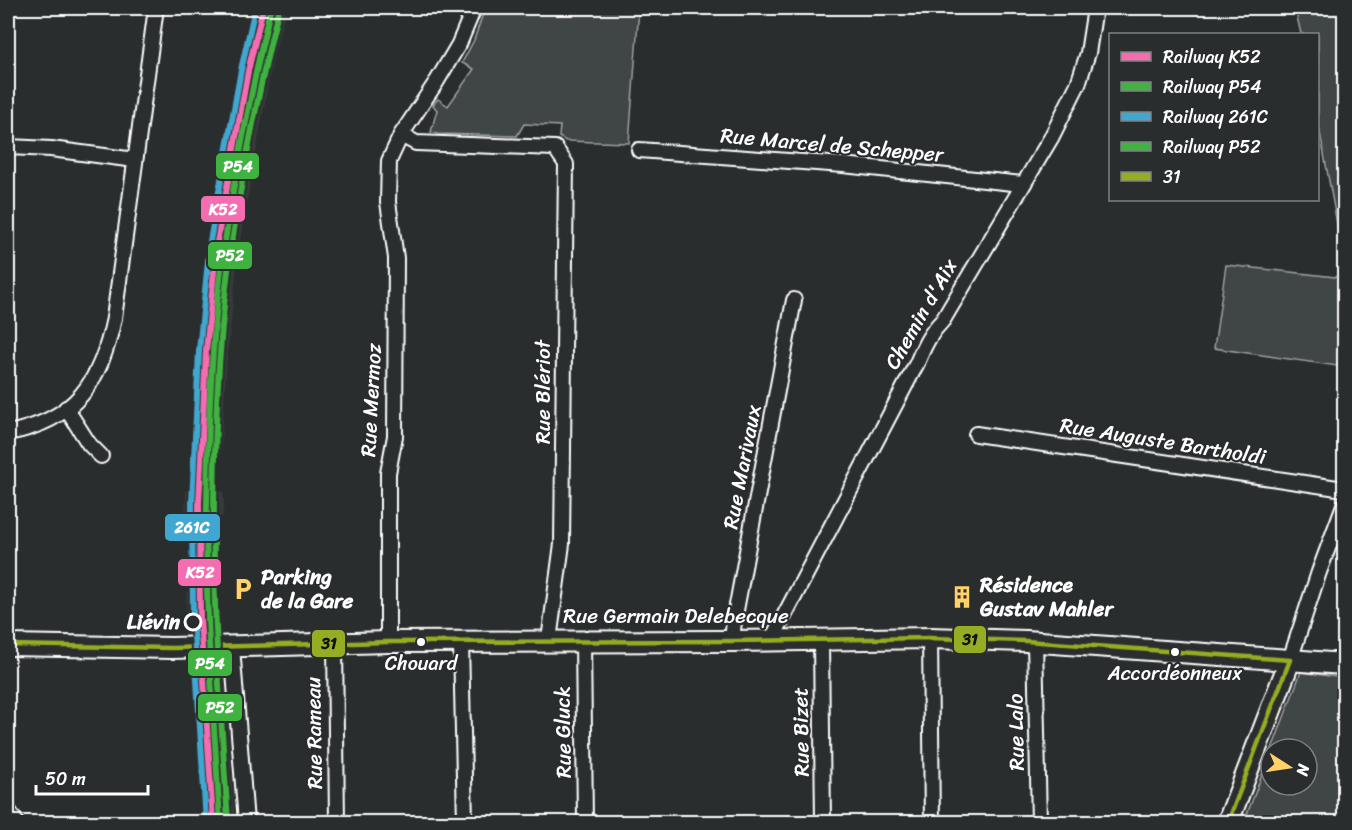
<svg xmlns="http://www.w3.org/2000/svg" width="1352" height="830" font-family="Sriracha,sans-serif">
  <style>
    .built { fill: #373a3b }
    .green { fill: #414445; stroke: #a0a2a2; stroke-width: 1.5 }
    .lines { fill: none; stroke-linecap: round; stroke-linejoin: round }
    .street-casing { stroke: #fff; stroke-width: 18 }
    .secondary-casing { stroke: #fff; stroke-width: 24 }
    .street { stroke: #2a2d2e; stroke-width: 14 }
    .secondary { stroke: #2a2d2e; stroke-width: 20 }
    .bus-1-casing { stroke: #2a2d2e; stroke-width: 9 }
    .bus-1 { stroke: #94ad23; stroke-width: 4.5 }
    .rail-1-casing { stroke: #2a2d2e; stroke-width: 10 }
    .rail-2-casing { stroke: #2a2d2e; stroke-width: 10 }
    .rail-3-casing { stroke: #2a2d2e; stroke-width: 10 }
    .rail-4-casing { stroke: #2a2d2e; stroke-width: 10 }
    .rail-1 { stroke: #f56db1; stroke-width: 6 }
    .rail-2 { stroke: #40b240; stroke-width: 6 }
    .rail-3 { stroke: #40a8d0; stroke-width: 6 }
    .rail-4 { stroke: #40b240; stroke-width: 6 }
    .stop-dot { fill: #2a2d2e; stroke: #fff; stroke-width: 3 }
    .bus-dot { fill: #fff; stroke: #2a2d2e; stroke-width: 2 }
    .labels { text-anchor: middle; dominant-baseline: central; stroke-width: 4.5; stroke-linejoin: round; paint-order: stroke }
    .bus-label { font-size: 20px; fill: #fff; stroke: #2a2d2e }
    .street-label { font-size: 21px; fill: #fff; stroke: #2a2d2e }
    .poi-label { font-size: 21px; font-weight: bold; fill: #fff; stroke: #2a2d2e; text-anchor: start }
    .stop-label { font-size: 21px; font-weight: bold; fill: #fff; stroke: #2a2d2e; text-anchor: end }
    .line-badge { stroke: #2a2d2e; stroke-width: 2 }
    .badge-label { font-size: 16px; text-anchor: middle; font-weight: bold; fill: #fff }
    .pale-badge-label { font-size: 16px; text-anchor: middle; font-weight: bold; fill: #111 }
  </style>
  <rect width="100%" height="100%" fill="#2a2d2e"/>
  <filter id="ink" filterUnits="userSpaceOnUse"><feTurbulence type="fractalNoise" baseFrequency=".0167" numOctaves="2"/><feDisplacementMap in="SourceGraphic" scale="12" xChannelSelector="R" yChannelSelector="G"/><feConvolveMatrix kernelMatrix="1 2 1 2 8 2 1 2 1" color-interpolation-filters="sRGB"/></filter>
  <g filter="url(#ink)">
    <polygon class="built" points="250,8 286,8 273,58 239,245 227,358 218,491 223,491 224,505 222,517 219,517 216,537 222,647 235,822 205,822 193,664 194,638 188,638 186,592 190,592 190,520 189,515 185,515 186,491 189,490 195,351 205,243 235,75"/>
    <g class="green">
      <polygon points="485,8 639,8 629,143 566,141 559,137 560,126 524,124 517,136 438,134 431,132 437,110 433,105 438,99 448,106 474,69 462,63 474,40"/>
      <polygon points="1295,8 1344,8 1344,261 1318,122 1318,34 1301,34"/>
      <polygon points="1226,265 1344,278 1344,367 1214,348"/>
      <polygon points="1301,672 1344,678 1344,822 1244,822 1271,751 1271,785 1307,785 1307,749 1272,749"/>
    </g>
    <g class="lines">
      <g class="street-casing">
        <g id="street">
          <polyline points="401,135 416,143 555,148 566,164 562,544 549,640"/>
          <polyline points="8,147 51,149 135,160"/>
          <polyline points="639,150 843,165 1022,184"/>
          <polyline points="66,408 89,444 101,456"/>
          <path d="M8,433C76,420 101,382 114,318L156,8"/>
          <polyline points="976,434 1344,489"/>
          <polyline points="930,638 932,822"/>
          <path d="M772,639L917,363C924,346 930,333 943,320L1051,138L1078,84L1088,53L1095,8"/>
          <polyline points="583,640 585,822"/>
          <polyline points="821,640 823,822"/>
          <polyline points="732,641 734,621 794,300"/>
          <polyline points="1035,641 1039,822"/>
          <polyline points="388,642 388,473 395,436 396,258 388,202 389,161 401,135 437,81 459,44 474,8"/>
          <polyline points="461,642 465,822"/>
          <polyline points="335,643 337,822"/>
          <polyline points="232,647 246,822"/>
          <polyline points="1290,660 1319,572 1344,505"/>
          <polyline points="8,810 16,822"/>
        </g>
      </g>
      <g class="secondary-casing">
        <g id="secondary">
          <polyline points="8,645 172,648 388,642 732,641 930,638 1026,641 1344,664"/>
          <polyline points="1228,822 1290,660"/>
        </g>
      </g>
      <use href="#street" class="street"/>
      <use href="#secondary" class="secondary"/>
      <g class="bus-1-casing">
        <g id="bus-1">
          <polyline points="8,645 172,648 388,642 732,641 930,638 1026,641 1290,660"/>
          <polyline points="1228,822 1290,660"/>
        </g>
      </g>
      <use href="#bus-1" class="bus-1"/>
      <g class="rail-1-casing">
        <polyline id="rail-1" points="213,822 200,617 199,504 206,351 217,242 248,71 263,8"/>
      </g>
      <g class="rail-2-casing">
        <path id="rail-2" d="M220,822C214,716 204,610 207,504C208,419 212,325 225,241C237,164 252,86 270,10"/>
      </g>
      <g class="rail-3-casing">
        <polyline id="rail-3" points="206,822 193,617 192,504 199,351 210,241 241,70 255,8"/>
      </g>
      <g class="rail-4-casing">
        <path id="rail-4" d="M228,821C221,716 212,610 214,504C215,420 219,326 232,242C244,165 259,88 278,11"/>
      </g>
      <use href="#rail-1" class="rail-1"/>
      <use href="#rail-2" class="rail-2"/>
      <use href="#rail-3" class="rail-3"/>
      <use href="#rail-4" class="rail-4"/>
    </g>
  </g>
  <defs>
    <g id="parking-bare" transform="scale(1.8)"><path d="M-3.5-5.5H1a3.5 3.5 0 0 1 0 7H-1V5.5H-3.5ZM-1-3.4V-.6H.8a1.4 1.4 0 0 0 0-2.8Z" fill="#ffd166" stroke="#2a2d2e" stroke-width="2.5" paint-order="stroke"/></g>
    <g id="building-bare" transform="scale(1.8)"><path d="M-4-6H4V6H1V3H-1V6H-4ZM-2.5-4.3h1.7v1.8h-1.7ZM.8-4.3h1.7v1.8H.8ZM-2.5-1h1.7V.8h-1.7ZM.8-1h1.7V.8H.8Z" fill="#ffd166" stroke="#2a2d2e" stroke-width="2.5" paint-order="stroke"/></g>
  </defs>
  <g fill-rule="evenodd">
    <use href="#parking-bare" x="243" y="589"/>
    <use href="#building-bare" x="962" y="597"/>
  </g>
  <circle class="stop-dot" cx="193" cy="622" r="8"/>
  <g class="bus-dot">
    <circle cx="421" cy="642" r="5"/>
    <circle cx="1175" cy="652" r="5"/>
  </g>
  <g class="labels">
    <g class="bus-label">
      <text x="421" y="663">Chouard</text>
      <text x="1175" y="673">Accordéonneux</text>
    </g>
    <g class="street-label">
      <text transform="translate(832 145) rotate(5)">Rue Marcel de Schepper</text>
      <text transform="translate(921 314) rotate(-60)">Chemin d'Aix</text>
      <text transform="translate(543 392) rotate(-90)">Rue Blériot</text>
      <text transform="translate(371 400) rotate(-87)">Rue Mermoz</text>
      <text transform="translate(1163 441) rotate(9)">Rue Auguste Bartholdi</text>
      <text transform="translate(742 467) rotate(-79)">Rue Marivaux</text>
      <text x="676" y="616">Rue Germain Delebecque</text>
      <text transform="translate(563 732) rotate(-91)">Rue Gluck</text>
      <text transform="translate(801 732) rotate(-91)">Rue Bizet</text>
      <text transform="translate(1016 732) rotate(-91)">Rue Lalo</text>
      <text transform="translate(314 733) rotate(-91)">Rue Rameau</text>
    </g>
    <g class="poi-label">
      <text x="261" y="577">Parking<tspan x="261" dy="24">de la Gare</tspan></text>
      <text x="980" y="585">Résidence<tspan x="980" dy="24">Gustav Mahler</tspan></text>
    </g>
    <g class="stop-label">
      <text x="180" y="622">Liévin</text>
    </g>
  </g>
  <g class="line-badge">
    <rect x="215" y="152" width="45" height="28" rx="6" fill="#40b240"/>
    <rect x="200" y="195" width="46" height="28" rx="6" fill="#f56db1"/>
    <rect x="207" y="241" width="46" height="29" rx="6" fill="#40b240"/>
    <rect x="164" y="513" width="57" height="29" rx="6" fill="#40a8d0"/>
    <rect x="177" y="558" width="45" height="29" rx="6" fill="#f56db1"/>
    <rect x="953" y="625" width="34" height="29" rx="6" fill="#94ad23"/>
    <rect x="311" y="629" width="35" height="29" rx="6" fill="#94ad23"/>
    <rect x="187" y="649" width="46" height="28" rx="6" fill="#40b240"/>
    <rect x="197" y="693" width="46" height="29" rx="6" fill="#40b240"/>
  </g>
  <g class="badge-label">
    <text x="238" y="172">P54</text>
    <text x="223" y="215">K52</text>
    <text x="230" y="261">P52</text>
    <text x="192" y="533">261C</text>
    <text x="200" y="578">K52</text>
    <text x="210" y="669">P54</text>
    <text x="220" y="713">P52</text>
  </g>
  <g class="pale-badge-label">
    <text x="970" y="645">31</text>
    <text x="329" y="649">31</text>
  </g>
  <rect width="1352" height="830" fill="none" stroke="#2a2d2e" stroke-width="30"/>
  <rect x="15" y="15" width="1322" height="800" fill="none" stroke="#fff" stroke-width="2" filter="url(#ink)"/>
  <rect x="1109" y="33" width="210" height="168" fill="#2a2d2e" stroke="#7f8182" stroke-width="1.5"/>
  <rect x="1121" y="52" width="30" height="9" fill="#f56db1" stroke="#7f8182" stroke-width="1.5"/>
  <text x="1163" y="63" font-size="18" fill="#ffffff">Railway K52</text>
  <rect x="1121" y="82" width="30" height="9" fill="#40b240" stroke="#7f8182" stroke-width="1.5"/>
  <text x="1163" y="93" font-size="18" fill="#ffffff">Railway P54</text>
  <rect x="1121" y="112" width="30" height="9" fill="#40a8d0" stroke="#7f8182" stroke-width="1.5"/>
  <text x="1163" y="123" font-size="18" fill="#ffffff">Railway 261C</text>
  <rect x="1121" y="142" width="30" height="9" fill="#40b240" stroke="#7f8182" stroke-width="1.5"/>
  <text x="1163" y="153" font-size="18" fill="#ffffff">Railway P52</text>
  <rect x="1121" y="172" width="30" height="9" fill="#94ad23" stroke="#7f8182" stroke-width="1.5"/>
  <text x="1163" y="183" font-size="18" fill="#ffffff">31</text>
  <g transform="translate(1289 767) rotate(102)"><circle r="28" fill="#2a2d2e" stroke="#7f8182" stroke-width="1.5"/>
  <path d="M0-4.5L10 22L0 15L-10 22Z" fill="#ffd166"/>
  <text y="-9" font-size="16" font-weight="bold" text-anchor="middle" fill="#ffffff">N</text>
  </g>
  <path d="M36 785v9h112v-9" fill="none" stroke="#ffffff" stroke-width="3"/>
  <text x="45" y="785" font-size="18" fill="#ffffff" stroke="#2a2d2e" stroke-width="4.5" paint-order="stroke">50 m</text>
</svg>
